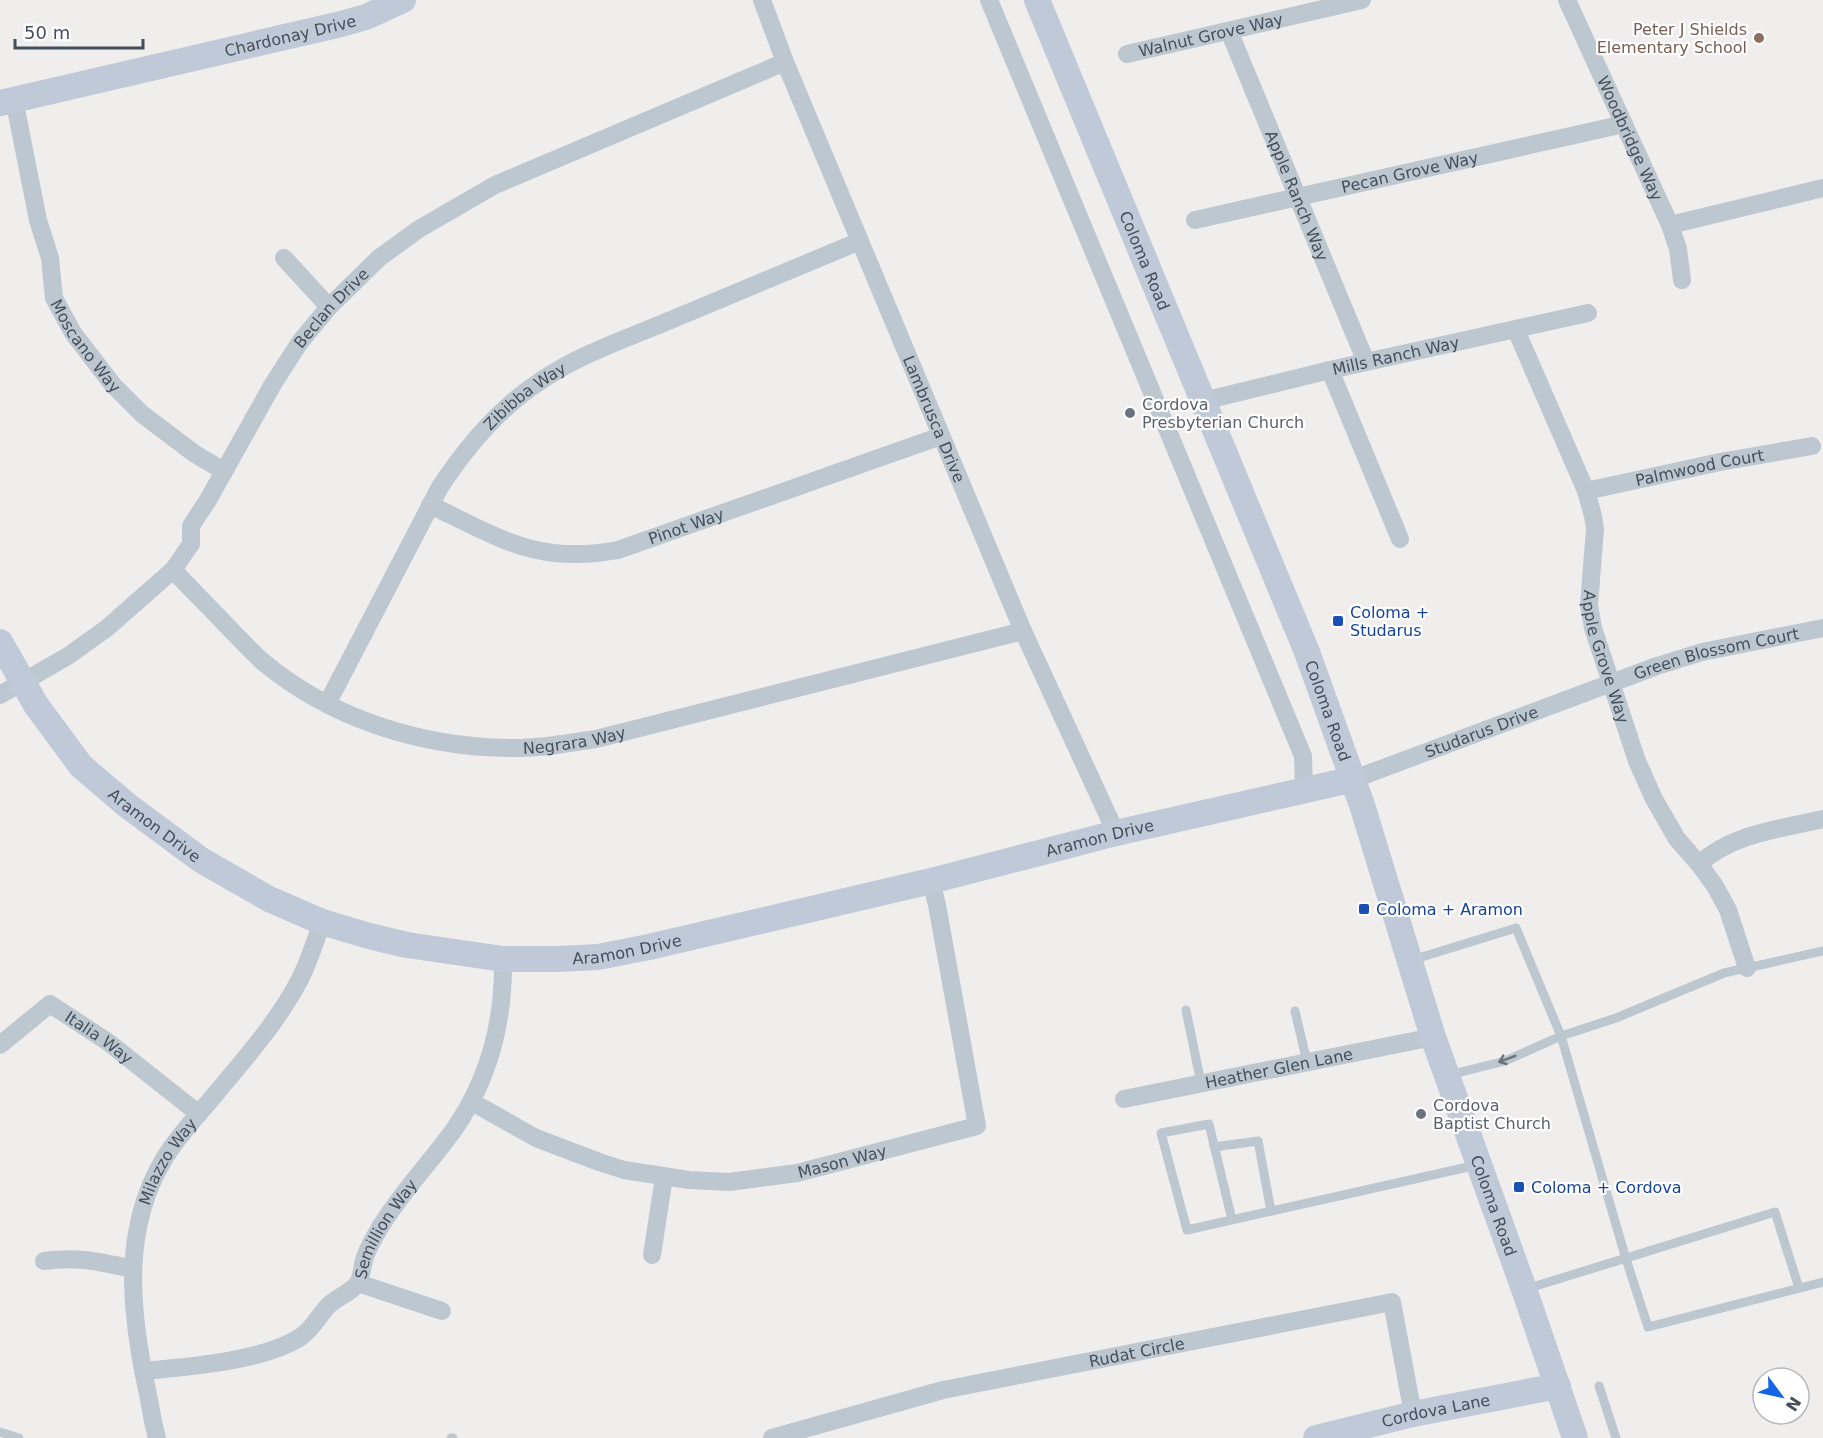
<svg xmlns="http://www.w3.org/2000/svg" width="1823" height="1438" font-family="'DejaVu Sans',sans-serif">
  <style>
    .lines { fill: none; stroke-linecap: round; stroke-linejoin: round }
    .lane { stroke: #bdc7d0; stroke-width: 9 }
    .street { stroke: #bdc7d0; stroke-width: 18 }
    .secondary { stroke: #bfc9d7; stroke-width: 26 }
    .oneway { stroke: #69737e }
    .education-dot { fill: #8d6e63; stroke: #fff; stroke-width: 2 }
    .worship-dot { fill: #6b7280; stroke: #fff; stroke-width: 2 }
    .transit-dot { fill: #1a4fb4; stroke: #fff; stroke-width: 2 }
    .labels { text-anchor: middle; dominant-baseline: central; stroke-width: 4.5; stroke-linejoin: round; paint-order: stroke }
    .education-label { font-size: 16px; fill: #785e54; stroke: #fff; text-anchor: end }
    .street-label { font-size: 16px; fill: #454f5b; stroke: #fff }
    .worship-label { font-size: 16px; fill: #5b616d; stroke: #fff; text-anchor: start }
    .transit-label { font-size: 16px; fill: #164399; stroke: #fff; text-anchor: start }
  </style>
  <rect width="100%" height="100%" fill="#f0eded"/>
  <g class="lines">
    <g class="lane">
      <polyline points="1412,960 1516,928 1561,1036 1626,1259 1648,1327 1823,1282"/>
      <polyline points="1186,1010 1201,1083"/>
      <polyline points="1295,1011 1307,1062"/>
      <polyline points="1449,1075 1505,1061 1561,1036 1616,1018 1724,973 1823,951"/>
      <polyline points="1214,1147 1258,1141 1271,1211"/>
      <polyline points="1232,1220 1209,1124 1161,1133 1187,1230 1477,1165"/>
      <polyline points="1526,1289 1775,1212 1799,1288"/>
      <polyline points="1599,1386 1616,1438"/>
      <polyline points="0,1432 19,1438"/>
      <polyline points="451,1438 453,1438"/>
    </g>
    <g class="street">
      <path id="s1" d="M762,0L785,62L1023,631L1116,833"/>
      <polyline points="989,0 1303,756 1304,789"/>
      <path id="s2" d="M1567,0L1670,225L1678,249L1682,280"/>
      <path id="s3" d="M1229,31L1366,362"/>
      <path id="s4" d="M1127,54L1362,0"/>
      <path id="s5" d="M14,99L38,220L50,258L54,298L73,333L113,385L142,414L195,454L224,471"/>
      <path id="s6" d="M1195,220L1624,124"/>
      <polyline points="1670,225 1823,188"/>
      <polyline points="284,258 329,307"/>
      <path id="s7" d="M1516,330L1586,491L1593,516L1595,529L1589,605L1593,628L1637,761L1654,799L1677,839L1699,864L1715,886L1728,910L1747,968"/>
      <polyline points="1330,370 1400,539"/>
      <path id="s8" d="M1203,401L1330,370L1588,313"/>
      <path id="s9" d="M1586,491L1720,462L1812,446"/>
      <path id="s10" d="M430,505C500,538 537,565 618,550L941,436"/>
      <path id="s11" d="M173,570C193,591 213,611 233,632C242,641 252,652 262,661C331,719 421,747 510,748C539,749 567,743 596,739L1023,631"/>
      <path id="s12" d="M0,695L68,656L107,628L173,570L191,544V526L208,500L273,384L300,342L329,307L379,258L419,229L495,185L785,62"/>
      <path id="s13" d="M327,704L440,487C467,446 498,409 539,382C578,355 623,340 666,322C731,295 795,268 860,241"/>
      <path id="s14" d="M1354,779L1657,666L1702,652L1823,628"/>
      <path d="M1699,864C1733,833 1781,829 1823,819"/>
      <path id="s15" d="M0,1045L50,1004L108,1042L199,1114"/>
      <path id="s16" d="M1124,1099L1433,1037"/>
      <path id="s17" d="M472,1102L536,1138L599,1162L624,1170L689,1180L729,1182L797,1173L977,1126L937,905L931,881"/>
      <polyline points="652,1255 664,1177"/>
      <path d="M44,1261C76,1256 101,1262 133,1269"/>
      <polyline points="358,1283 442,1311"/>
      <path id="s18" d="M143,1371C187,1367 266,1361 302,1336C314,1327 319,1315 329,1305C337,1297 351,1293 358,1283C362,1277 362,1265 365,1257C368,1248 374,1238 379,1229C400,1194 429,1164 453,1131C489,1080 504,1021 503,959"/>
      <path id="s19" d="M157,1438C152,1421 150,1402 146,1385C130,1308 122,1229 164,1159C179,1134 200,1113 218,1091C247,1056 278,1021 299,981C309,962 315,942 322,922"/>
      <path id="s20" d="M772,1438L943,1390L1392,1302L1413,1414"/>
    </g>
    <g class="secondary">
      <path id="s21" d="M1037,0L1307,652L1362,805L1433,1037L1524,1289L1575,1438"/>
      <path id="s22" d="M0,103L337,25L366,17L403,0"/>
      <path id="s23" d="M0,642L36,705L81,766L128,806L201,860L269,899L322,922L369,936L407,945L503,959H558L598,957L649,947L931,881L1116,833L1354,779"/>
      <path id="s24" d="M1316,1438L1413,1414L1558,1386"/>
    </g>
  </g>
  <defs><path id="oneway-shaft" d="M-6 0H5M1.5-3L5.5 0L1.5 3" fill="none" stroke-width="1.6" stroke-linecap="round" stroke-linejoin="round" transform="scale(1.5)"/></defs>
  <use class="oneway" href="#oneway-shaft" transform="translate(1507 1059) rotate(159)"/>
  <circle class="education-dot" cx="1759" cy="38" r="6"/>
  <g class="worship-dot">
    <circle cx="1130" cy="413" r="6"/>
    <circle cx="1421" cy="1114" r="6"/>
  </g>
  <g class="transit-dot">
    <rect x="1332" y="615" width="12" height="12" rx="3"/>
    <rect x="1358" y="903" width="12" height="12" rx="3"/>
    <rect x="1513" y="1181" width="12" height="12" rx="3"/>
  </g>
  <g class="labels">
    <g class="education-label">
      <text x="1747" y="29">Peter J Shields<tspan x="1747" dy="18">Elementary School</tspan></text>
    </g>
    <g class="street-label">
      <text stroke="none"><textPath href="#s22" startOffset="298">Chardonay Drive</textPath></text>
      <text stroke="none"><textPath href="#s4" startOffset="86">Walnut Grove Way</textPath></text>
      <text stroke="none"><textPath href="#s2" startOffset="152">Woodbridge Way</textPath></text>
      <text stroke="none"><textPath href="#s6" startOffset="220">Pecan Grove Way</textPath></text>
      <text stroke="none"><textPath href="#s3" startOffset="178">Apple Ranch Way</textPath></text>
      <text stroke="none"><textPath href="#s21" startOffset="282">Coloma Road</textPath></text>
      <text stroke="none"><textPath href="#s12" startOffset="524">Beclan Drive</textPath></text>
      <text stroke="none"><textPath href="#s5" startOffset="261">Moscano Way</textPath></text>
      <text stroke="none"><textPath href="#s8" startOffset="198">Mills Ranch Way</textPath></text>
      <text stroke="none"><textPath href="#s13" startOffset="370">Zibibba Way</textPath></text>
      <text stroke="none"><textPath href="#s1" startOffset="453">Lambrusca Drive</textPath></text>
      <text stroke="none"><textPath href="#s9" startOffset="116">Palmwood Court</textPath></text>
      <text stroke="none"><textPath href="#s10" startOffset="270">Pinot Way</textPath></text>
      <text stroke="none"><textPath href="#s14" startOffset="384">Green Blossom Court</textPath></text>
      <text stroke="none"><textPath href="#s7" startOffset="345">Apple Grove Way</textPath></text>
      <text stroke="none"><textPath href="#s21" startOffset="768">Coloma Road</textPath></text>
      <text stroke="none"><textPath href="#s14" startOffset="136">Studarus Drive</textPath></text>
      <text stroke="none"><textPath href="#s11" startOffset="460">Negrara Way</textPath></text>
      <text stroke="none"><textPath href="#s23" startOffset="243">Aramon Drive</textPath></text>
      <text stroke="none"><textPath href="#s23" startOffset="1233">Aramon Drive</textPath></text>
      <text stroke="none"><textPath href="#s23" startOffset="747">Aramon Drive</textPath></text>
      <text stroke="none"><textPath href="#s15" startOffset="124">Italia Way</textPath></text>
      <text stroke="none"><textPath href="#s16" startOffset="158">Heather Glen Lane</textPath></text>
      <text stroke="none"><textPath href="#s17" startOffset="388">Mason Way</textPath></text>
      <text stroke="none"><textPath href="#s19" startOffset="286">Milazzo Way</textPath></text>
      <text stroke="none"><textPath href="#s21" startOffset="1290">Coloma Road</textPath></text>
      <text stroke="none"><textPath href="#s18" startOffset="303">Semillion Way</textPath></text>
      <text stroke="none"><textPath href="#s20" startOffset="375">Rudat Circle</textPath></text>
      <text stroke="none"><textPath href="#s24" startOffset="123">Cordova Lane</textPath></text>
    </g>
    <g class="worship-label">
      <text x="1142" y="404">Cordova<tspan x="1142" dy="18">Presbyterian Church</tspan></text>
      <text x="1433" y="1105">Cordova<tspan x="1433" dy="18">Baptist Church</tspan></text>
    </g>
    <g class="transit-label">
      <text x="1350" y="612">Coloma +<tspan x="1350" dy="18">Studarus</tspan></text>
      <text x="1376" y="909">Coloma + Aramon</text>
      <text x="1531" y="1187">Coloma + Cordova</text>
    </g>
  </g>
  <g transform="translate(1781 1396) rotate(123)"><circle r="28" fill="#ffffff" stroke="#b5b9bd" stroke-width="1.5"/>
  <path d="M0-4.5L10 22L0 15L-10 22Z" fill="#1365e3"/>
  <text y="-9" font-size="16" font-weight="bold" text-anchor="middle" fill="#454f5b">N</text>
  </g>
  <path d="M15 39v9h128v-9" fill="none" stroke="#454f5b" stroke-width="3"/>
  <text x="24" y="39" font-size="18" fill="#454f5b" stroke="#ffffff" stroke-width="4.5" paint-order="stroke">50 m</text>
</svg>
